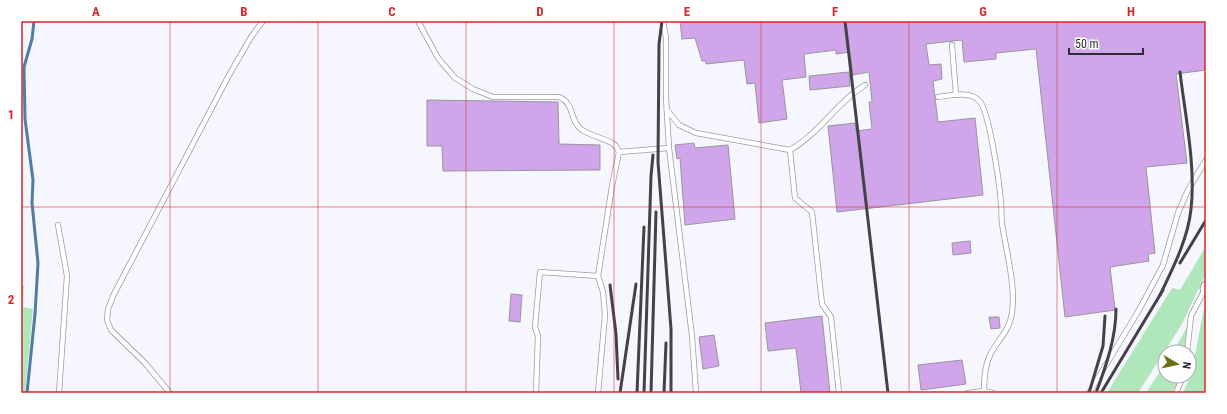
<svg xmlns="http://www.w3.org/2000/svg" width="1227" height="414" font-family="'Roboto Condensed',sans-serif">
  <style>
    .green { fill: #afe7ba }
    .lines { fill: none; stroke-linecap: round; stroke-linejoin: round }
    .stream { stroke: #507da6; stroke-width: 3 }
    .building { fill: #d0a5ea; stroke: #9a959e }
    .lane-casing { stroke: #9b9ca6; stroke-width: 6 }
    .street-casing { stroke: #9b9ca6; stroke-width: 11 }
    .lane { stroke: #fff; stroke-width: 4.5 }
    .street { stroke: #fff; stroke-width: 9 }
    .rail { stroke: #434347; stroke-width: 3 }
    .grid { fill: none; stroke: #d62828; stroke-width: 1; stroke-opacity: 0.55 }
    .neatline { fill: none; stroke: #d62828; stroke-width: 1.5 }
    .grid-label { font-size: 13px; text-anchor: middle; font-weight: bold; fill: #d62828 }
  </style>
  <rect width="100%" height="100%" fill="#f5f6fe"/>
  <g class="green">
    <polygon points="1206,246 1206,273 1182,324 1138,393 1107,393 1172,288 1180,290"/>
    <polygon points="21,284 24,286 23,307 33,309 25,393 21,393"/>
    <path d="M1206,303V393H1183C1197,365 1197,333 1206,303Z"/>
    <polygon points="1187,327 1184,352 1173,352"/>
    <polygon points="1165,364 1165,376 1180,376 1172,393 1146,393"/>
  </g>
  <g class="lines">
    <polyline class="stream" points="27,393 35,314 38,263 32,203 33,180 25,119 24,67 32,39 34,21"/>
  </g>
  <g class="building">
    <polygon points="680,21 1206,21 1206,70 1176,74 1187,163 1146,167 1155,253 1148,254 1149,261 1110,267 1115,310 1065,317 1036,49 996,53 996,59 964,62 962,40 926,44 929,65 941,64 942,79 933,81 938,122 975,118 983,195 837,212 828,126 855,123 856,131 872,129 869,102 872,102 869,72 853,75 850,52 836,54 836,50 804,54 806,77 782,80 787,119 759,123 755,83 747,84 744,60 706,64 706,61 702,61 695,38 682,39"/>
    <polygon points="849,72 850,86 810,90 809,76"/>
    <polygon points="427,100 558,102 559,144 600,145 600,170 443,171 442,146 427,146"/>
    <polygon points="694,143 695,148 728,145 735,219 685,225 680,158 677,159 675,145"/>
    <polygon points="970,241 971,253 953,255 952,243"/>
    <polygon points="511,294 522,295 520,322 509,321"/>
    <polygon points="822,316 830,393 801,393 796,348 768,351 765,323"/>
    <polygon points="989,317 999,317 1000,328 991,329"/>
    <polygon points="714,335 719,366 703,369 699,337"/>
    <polygon points="962,360 966,384 921,390 918,365"/>
  </g>
  <g class="lines">
    <g class="lane-casing">
      <g id="lane">
        <path d="M418,21L438,58L455,78L473,89L493,97H559C575,103 569,121 582,130C590,135 602,138 612,143L616,146L619,152L612,186L598,276L603,292L605,315L598,393"/>
        <polyline points="663,21 666,38 666,97 669,148 692,336 696,393"/>
        <polyline points="952,45 956,95"/>
        <path d="M938,97C951,95 973,90 981,103C990,118 1000,185 1001,205C1002,211 1001,217 1002,223C1006,252 1016,284 1012,313C1009,332 999,338 991,353C985,364 984,379 984,391"/>
        <path d="M667,110L679,125L696,133L790,150C820,133 837,102 865,85"/>
        <polyline points="790,150 795,198 812,212 822,304 831,317 839,393"/>
        <polyline points="619,152 669,148"/>
        <polyline points="58,225 67,276 59,393"/>
        <polyline points="1187,352 1191,316 1205,289"/>
        <polyline points="170,393 145,363 111,330 107,320 108,309 114,294 228,77 251,37 263,21"/>
        <polyline points="536,393 538,336 535,327 540,272 598,276"/>
        <polyline points="968,393 984,391 993,393"/>
        <polyline points="1089,393 1139,310 1163,265 1178,213 1188,190 1206,160"/>
        <polyline points="1176,393 1183,376"/>
      </g>
    </g>
    <g class="street-casing">
      <polyline id="street" points="1205,289 1206,286"/>
    </g>
    <use href="#lane" class="lane"/>
    <use href="#street" class="street"/>
    <g class="rail">
      <polyline points="662,21 659,44 658,162 671,329 671,393"/>
      <polyline points="845,21 888,393"/>
      <polyline points="1180,263 1206,220"/>
      <polyline points="610,285 616,334 618,379"/>
      <path d="M1160,295C1173,268 1188,239 1191,209C1196,166 1185,115 1180,72"/>
      <polyline points="620,393 636,284"/>
      <polyline points="637,393 644,227"/>
      <polyline points="644,393 651,176 653,155"/>
      <polyline points="651,393 656,212"/>
      <polyline points="664,393 666,343"/>
      <polyline points="1089,393 1103,346 1105,316"/>
      <path d="M1096,393C1106,366 1116,338 1116,309"/>
      <polyline points="1101,393 1163,290"/>
    </g>
  </g>
  <path class="grid" d="M170,21V393M318,21V393M466,21V393M614,21V393M761,21V393M909,21V393M1057,21V393M21,207H1206"/>
  <rect width="1227" height="414" fill="none" stroke="#ffffff" stroke-width="44"/>
  <g transform="translate(1177 364) rotate(99)"><circle r="19" fill="#ffffff" stroke="#ababad"/>
  <path d="M0-3L7 15L0 10L-7 15Z" fill="#6a7016"/>
  <text y="-6" font-size="11" font-weight="bold" text-anchor="middle" fill="#2e2e32">N</text>
  </g>
  <path d="M1069 48v6h74v-6" fill="none" stroke="#2e2e32" stroke-width="2"/>
  <text x="1075" y="48" font-size="12" fill="#2e2e32" stroke="#ffffff" stroke-width="3" paint-order="stroke">50 m</text>
  <rect x="22" y="22" width="1183" height="370" class="neatline"/>
  <g class="grid-label">
    <text x="96" y="16">A</text>
    <text x="244" y="16">B</text>
    <text x="392" y="16">C</text>
    <text x="540" y="16">D</text>
    <text x="687" y="16">E</text>
    <text x="835" y="16">F</text>
    <text x="983" y="16">G</text>
    <text x="1131" y="16">H</text>
    <text x="11" y="119">1</text>
    <text x="11" y="304">2</text>
  </g>
</svg>
